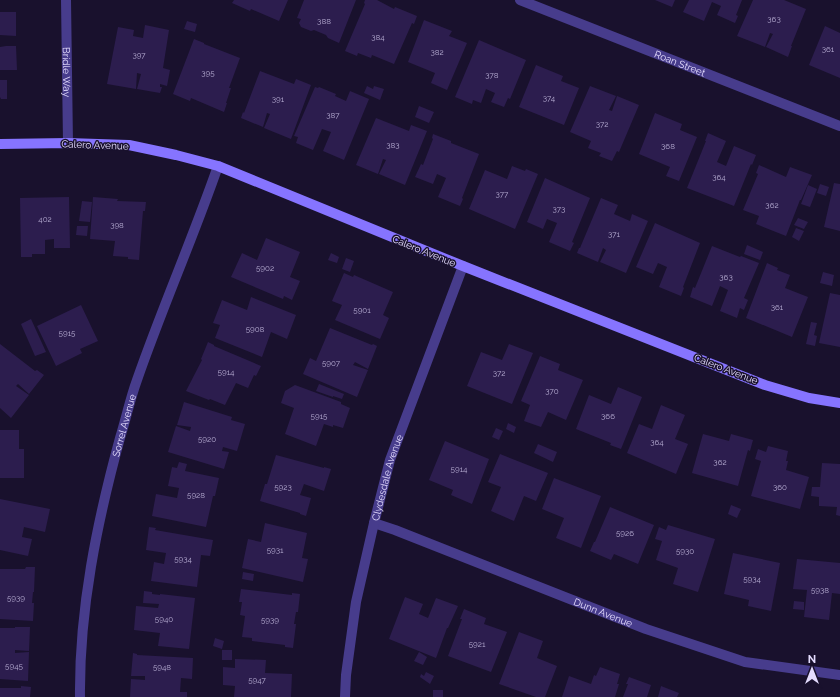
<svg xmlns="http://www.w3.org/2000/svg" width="840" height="697" font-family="Raleway,sans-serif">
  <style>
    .building { fill: #2c1d4e }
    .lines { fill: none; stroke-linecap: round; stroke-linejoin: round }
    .street { stroke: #473c8c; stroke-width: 10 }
    .secondary { stroke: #8674ff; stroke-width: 10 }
    .labels { text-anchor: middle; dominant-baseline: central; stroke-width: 3; stroke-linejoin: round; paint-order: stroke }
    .number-label { font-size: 8px; fill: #b7add3 }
    .street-label { font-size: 10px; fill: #e5ddff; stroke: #19112d }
  </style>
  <rect width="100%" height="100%" fill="#19112d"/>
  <g class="building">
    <polygon points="234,0 288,0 279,21 251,9 250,11 232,3"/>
    <polygon points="304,0 356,0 339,43 328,38 326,35 314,30 311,31 301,27 299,23 301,19 297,18"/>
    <polygon points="365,0 377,0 394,9 395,7 417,16 414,24 412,23 394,64 372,55 371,58 358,53 357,56 345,51 365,4 364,3"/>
    <polygon points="655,0 675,0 672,7"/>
    <polygon points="689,0 742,0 736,15 738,16 735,23 717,15 721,6 712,2 704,21 683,12"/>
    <polygon points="753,0 784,0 806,9 791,46 792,46 788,57 766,47 773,34 770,33 765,47 737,36"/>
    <polygon points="0,12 16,12 16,36 0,35"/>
    <polygon points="424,20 452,31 449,36 467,43 447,90 431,83 435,73 408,62"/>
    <polygon points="187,21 197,24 195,32 184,29"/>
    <polygon points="145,25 169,30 163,68 170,70 167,86 160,84 160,87 162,87 160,93 137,89 141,74 137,73 136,89 107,84 118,27 134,30 133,36 143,38"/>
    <polygon points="825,26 840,33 840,78 809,65"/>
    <polygon points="194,39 204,43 204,44 240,58 229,88 231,88 226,103 227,103 224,112 191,98 190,101 173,94"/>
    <polygon points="479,40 526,60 510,99 508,98 504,107 491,102 495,93 486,89 481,103 473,100 472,104 455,97"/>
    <polygon points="6,46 16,46 17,70 0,70 0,47"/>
    <polygon points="536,65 563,76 561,81 579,88 564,125 519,107"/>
    <polygon points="260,71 294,84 296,79 311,85 291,139 264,128 270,114 267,113 263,127 241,118 243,112 244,113"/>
    <polygon points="0,80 7,80 7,99 1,99 0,97"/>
    <polygon points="367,86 373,89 374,86 384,89 380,100 364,93"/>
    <polygon points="590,86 616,96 609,110 612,111 617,96 639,105 619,152 617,151 612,161 599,156 601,153 588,148 591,141 570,132"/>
    <polygon points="315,87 318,88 319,87 336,94 335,96 346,101 350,91 369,99 344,160 323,151 331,132 322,129 313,150 296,143 298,137 294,136"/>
    <polygon points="419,106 434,112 429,123 415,117"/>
    <polygon points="655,113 682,124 680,130 697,137 679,181 666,176 670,167 639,154"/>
    <polygon points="376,118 409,131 411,125 427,131 405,185 379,174 386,160 383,159 378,174 356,165"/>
    <polygon points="708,133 726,141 717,162 726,166 734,146 756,155 752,165 751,164 734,206 687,188 706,141 705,141"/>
    <polygon points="433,134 451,141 451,143 479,154 462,198 463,199 460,206 438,197 446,178 437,174 433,184 415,177 421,164 423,165 433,139 432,138"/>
    <polygon points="759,165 786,177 790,167 812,175 801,200 800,200 786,236 756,224 759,216 743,210 758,174 756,173"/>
    <polygon points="512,166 525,171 526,169 538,174 515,229 469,209 485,170 507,179"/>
    <polygon points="545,178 590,198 572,242 574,243 570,251 549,242 557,223 547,219 543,229 527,222"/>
    <polygon points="834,183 840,184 840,231 824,227"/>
    <polygon points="820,184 829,187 826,196 817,193"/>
    <polygon points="808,185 817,189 810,207 801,204"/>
    <polygon points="69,197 70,248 54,248 54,239 45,240 45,254 32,254 32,257 21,257 20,198"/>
    <polygon points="93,197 118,199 117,201 146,202 145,211 143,211 139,260 128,259 128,257 113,256 115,241 90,239"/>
    <polygon points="601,198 618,205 614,214 630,221 632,214 648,221 626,273 600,262 606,250 603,248 598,262 577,253 579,248 580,248"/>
    <polygon points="82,201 92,202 90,222 79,221"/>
    <polygon points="798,218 808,222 804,229 794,225"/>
    <polygon points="655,223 700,243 683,287 684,288 681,296 659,287 667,267 658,263 653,274 636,267"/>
    <polygon points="77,226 88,226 87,236 76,235"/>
    <polygon points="796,228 804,231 799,241 792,237"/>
    <polygon points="266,238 300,252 290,277 300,281 292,300 284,296 283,299 231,277 242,253 257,260"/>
    <polygon points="747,245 763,252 760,260 744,254"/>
    <polygon points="712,246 740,257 741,256 759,263 744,298 748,300 744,310 740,308 737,318 720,311 728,290 720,286 712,306 690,297 693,287 695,288"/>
    <polygon points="331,253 339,257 337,263 328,260"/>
    <polygon points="346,258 354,261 350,272 342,269"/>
    <polygon points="767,263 778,268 777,270 790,275 785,288 808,297 792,337 746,318"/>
    <polygon points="823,272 834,275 832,286 820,283"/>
    <polygon points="344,273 353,277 354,275 393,292 383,315 389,318 380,339 335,320 342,305 332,301"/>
    <polygon points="830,293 840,295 840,347 819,343"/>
    <polygon points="251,297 296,315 287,339 271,332 262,357 215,338 220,325 213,323 222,300 247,310"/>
    <polygon points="81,305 98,341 80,349 82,353 56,366 37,326"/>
    <polygon points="31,319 46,352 35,356 21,324"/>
    <polygon points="811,322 817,323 814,335 817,336 815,346 806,344"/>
    <polygon points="330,328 372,345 373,344 377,346 368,369 355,362 353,365 368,370 357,397 303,374 310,358 316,361"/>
    <polygon points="208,342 214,345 214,346 261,366 256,376 254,375 248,388 236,383 225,405 210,399 209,400 186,391 202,360 201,359"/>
    <polygon points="0,344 35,371 37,370 44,375 29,394 18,384 16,386 29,395 11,418 0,408"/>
    <polygon points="509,344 533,353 512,404 467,386 481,352 502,360"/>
    <polygon points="540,356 560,364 558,370 583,380 566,420 548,412 541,427 524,421 530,405 521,401"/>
    <polygon points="319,384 344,394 342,399 333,396 333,397 316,391"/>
    <polygon points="295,385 341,402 341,404 350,408 343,428 333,425 333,427 324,424 316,446 285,434 294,408 281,403 285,391"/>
    <polygon points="618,387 642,397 621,449 610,445 611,443 576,429 589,395 611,404"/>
    <polygon points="184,402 232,417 231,420 245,424 237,451 223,447 222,451 229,452 224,469 168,452 176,426 190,431 191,427 177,425"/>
    <polygon points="661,405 685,415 675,439 688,444 676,474 627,453 639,424 652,429"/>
    <polygon points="508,423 516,427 514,433 506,429"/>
    <polygon points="496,428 503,431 499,440 492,437"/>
    <polygon points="0,430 19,430 19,449 24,449 24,478 0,478"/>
    <polygon points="703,434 729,441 731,434 753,440 750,451 748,450 738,486 692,473"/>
    <polygon points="445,441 489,459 472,504 451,495 453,490 429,480"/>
    <polygon points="538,444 557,452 553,462 534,453"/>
    <polygon points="768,446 788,451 786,461 788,461 786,470 809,477 800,509 751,496 761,461 755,459 758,449 766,452"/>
    <polygon points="500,454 548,473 536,501 524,496 514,521 491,511 501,487 488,482"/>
    <polygon points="276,455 324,468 324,467 331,469 324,491 304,484 300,495 311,498 306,516 300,514 300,513 260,501 265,484 267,484"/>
    <polygon points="179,462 187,464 185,471 219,478 215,496 213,496 206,527 152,516 156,494 177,498 179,488 168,486 172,467 177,468"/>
    <polygon points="822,463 840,464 840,516 836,515 837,507 819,506 819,497 811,496 812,487 820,487"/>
    <polygon points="554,478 601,496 581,548 556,538 564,518 542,509"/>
    <polygon points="0,499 50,509 45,532 24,527 22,537 32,539 28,556 0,550"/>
    <polygon points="731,505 741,509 737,518 728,514"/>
    <polygon points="610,507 654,525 638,564 614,554 611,560 590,551 594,542 595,542"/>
    <polygon points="265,523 307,533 302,558 308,559 303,582 242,568 248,539 261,542"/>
    <polygon points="668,525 715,539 698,592 673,584 678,568 656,560 662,541 655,539 659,527 666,530"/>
    <polygon points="149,527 156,528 155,530 213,540 210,556 201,555 197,587 151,581 154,562 164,564 166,553 146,550"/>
    <polygon points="733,553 780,563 771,611 748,606 749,600 724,594"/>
    <polygon points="797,559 840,563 840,594 832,593 829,620 804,617 807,590 793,589"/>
    <polygon points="26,567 35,567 34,592 33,592 32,603 34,603 33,621 0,619 0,569 25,569"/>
    <polygon points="243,572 254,574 253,581 242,579"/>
    <polygon points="241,589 292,595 292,593 300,594 298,612 296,612 294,624 296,624 293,648 285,647 285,645 252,641 252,638 242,637 245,616 240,615 242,602 239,602"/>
    <polygon points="144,591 152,592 152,594 160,595 160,594 195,598 189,649 158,646 160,633 134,630 136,606 158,608 159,604 143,603"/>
    <polygon points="405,597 423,604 419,614 428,618 436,598 458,606 448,628 447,628 436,658 389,639"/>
    <polygon points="794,601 804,602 804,610 793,609"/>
    <polygon points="464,609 486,618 484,624 507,632 491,672 448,656 462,619 460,619"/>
    <polygon points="15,627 30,627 29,651 15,650 15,653 29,652 28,681 0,679 0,628 15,628"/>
    <polygon points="519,632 543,641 537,658 557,666 545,697 536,697 499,684"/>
    <polygon points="215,638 224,641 222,649 213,646"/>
    <rect x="222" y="650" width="10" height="10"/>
    <polygon points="419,652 427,657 423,665 414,661"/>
    <polygon points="133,653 137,654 137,655 193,658 192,679 181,678 180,692 187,692 187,697 130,697 131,679 145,680 145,676 131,676"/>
    <polygon points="235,659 266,660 265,673 292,674 291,697 234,697 235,686 223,685 223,667 235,668"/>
    <polygon points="600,667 620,674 617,684 619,684 615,697 562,697 569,676 591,684 594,675 596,676"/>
    <polygon points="426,672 434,676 430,684 420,677 421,674 424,676"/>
    <polygon points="629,677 651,685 647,697 623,697 628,684 626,684"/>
    <polygon points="21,686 31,687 30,697 0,697 0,688 21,688"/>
    <polygon points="661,686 679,693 677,697 658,697"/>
    <rect x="433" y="690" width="10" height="7"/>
  </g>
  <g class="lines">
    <g class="street">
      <path id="s1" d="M66,0L68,143"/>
      <path id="s2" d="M520,0L840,126"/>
      <path id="s3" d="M374,523L395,530L646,629L745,662L840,675"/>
      <path id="s4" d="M80,697C79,610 97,522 120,438C126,419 130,399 137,380C162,308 193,238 218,166"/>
      <path id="s5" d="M345,697L346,675L356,602L374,523L390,460L463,266"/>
    </g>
    <polyline class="secondary" points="0,144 68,143 129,145 176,155 218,166 463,266 765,385 809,398 840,403"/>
  </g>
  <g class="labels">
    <g class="number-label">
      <text x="774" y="19">363</text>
      <text x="324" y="21">388</text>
      <text x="378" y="37">384</text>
      <text x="828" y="49">361</text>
      <text x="437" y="52">382</text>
      <text x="139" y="55">397</text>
      <text x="208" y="73">395</text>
      <text x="492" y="75">378</text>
      <text x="549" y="98">374</text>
      <text x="278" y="99">391</text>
      <text x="333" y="115">387</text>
      <text x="602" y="124">372</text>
      <text x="393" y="145">383</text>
      <text x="668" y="146">368</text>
      <text x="719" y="177">364</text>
      <text x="502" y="194">377</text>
      <text x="772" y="205">362</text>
      <text x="559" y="209">373</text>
      <text x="45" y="219">402</text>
      <text x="117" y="225">398</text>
      <text x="614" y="234">371</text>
      <text x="265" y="268">5902</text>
      <text x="726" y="277">363</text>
      <text x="777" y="307">361</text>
      <text x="362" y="310">5901</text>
      <text x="255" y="329">5908</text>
      <text x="67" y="333">5915</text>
      <text x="331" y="363">5907</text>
      <text x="226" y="372">5914</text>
      <text x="499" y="373">372</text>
      <text x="552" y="391">370</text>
      <text x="319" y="416">5915</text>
      <text x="608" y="416">366</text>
      <text x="207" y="439">5920</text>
      <text x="657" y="442">364</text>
      <text x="720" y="462">362</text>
      <text x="459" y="469">5914</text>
      <text x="283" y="487">5923</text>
      <text x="780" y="487">360</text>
      <text x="196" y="495">5928</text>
      <text x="625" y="533">5926</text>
      <text x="275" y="550">5931</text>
      <text x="685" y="551">5930</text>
      <text x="183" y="559">5934</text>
      <text x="752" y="579">5934</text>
      <text x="820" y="590">5938</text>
      <text x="16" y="598">5939</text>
      <text x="164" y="619">5940</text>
      <text x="270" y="620">5939</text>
      <text x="477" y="644">5921</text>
      <text x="14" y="666">5945</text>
      <text x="162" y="667">5948</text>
      <text x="257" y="680">5947</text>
    </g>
    <g class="street-label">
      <text stroke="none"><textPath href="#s2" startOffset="172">Roan Street</textPath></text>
      <text stroke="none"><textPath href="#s1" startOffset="72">Bridle Way</textPath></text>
      <text transform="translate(95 145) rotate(2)">Calero Avenue</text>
      <text transform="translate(424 251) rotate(22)">Calero Avenue</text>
      <text transform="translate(726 369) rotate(21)">Calero Avenue</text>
      <text stroke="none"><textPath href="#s4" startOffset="276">Sorrel Avenue</textPath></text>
      <text stroke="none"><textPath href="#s5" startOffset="224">Clydesdale Avenue</textPath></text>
      <text stroke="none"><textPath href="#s3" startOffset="246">Dunn Avenue</textPath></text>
    </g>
  </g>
  <g transform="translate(812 669)" stroke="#19112d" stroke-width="3" paint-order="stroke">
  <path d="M0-3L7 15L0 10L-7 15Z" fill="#e5ddff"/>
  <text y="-6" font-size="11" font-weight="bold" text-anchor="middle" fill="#e5ddff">N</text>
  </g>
</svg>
